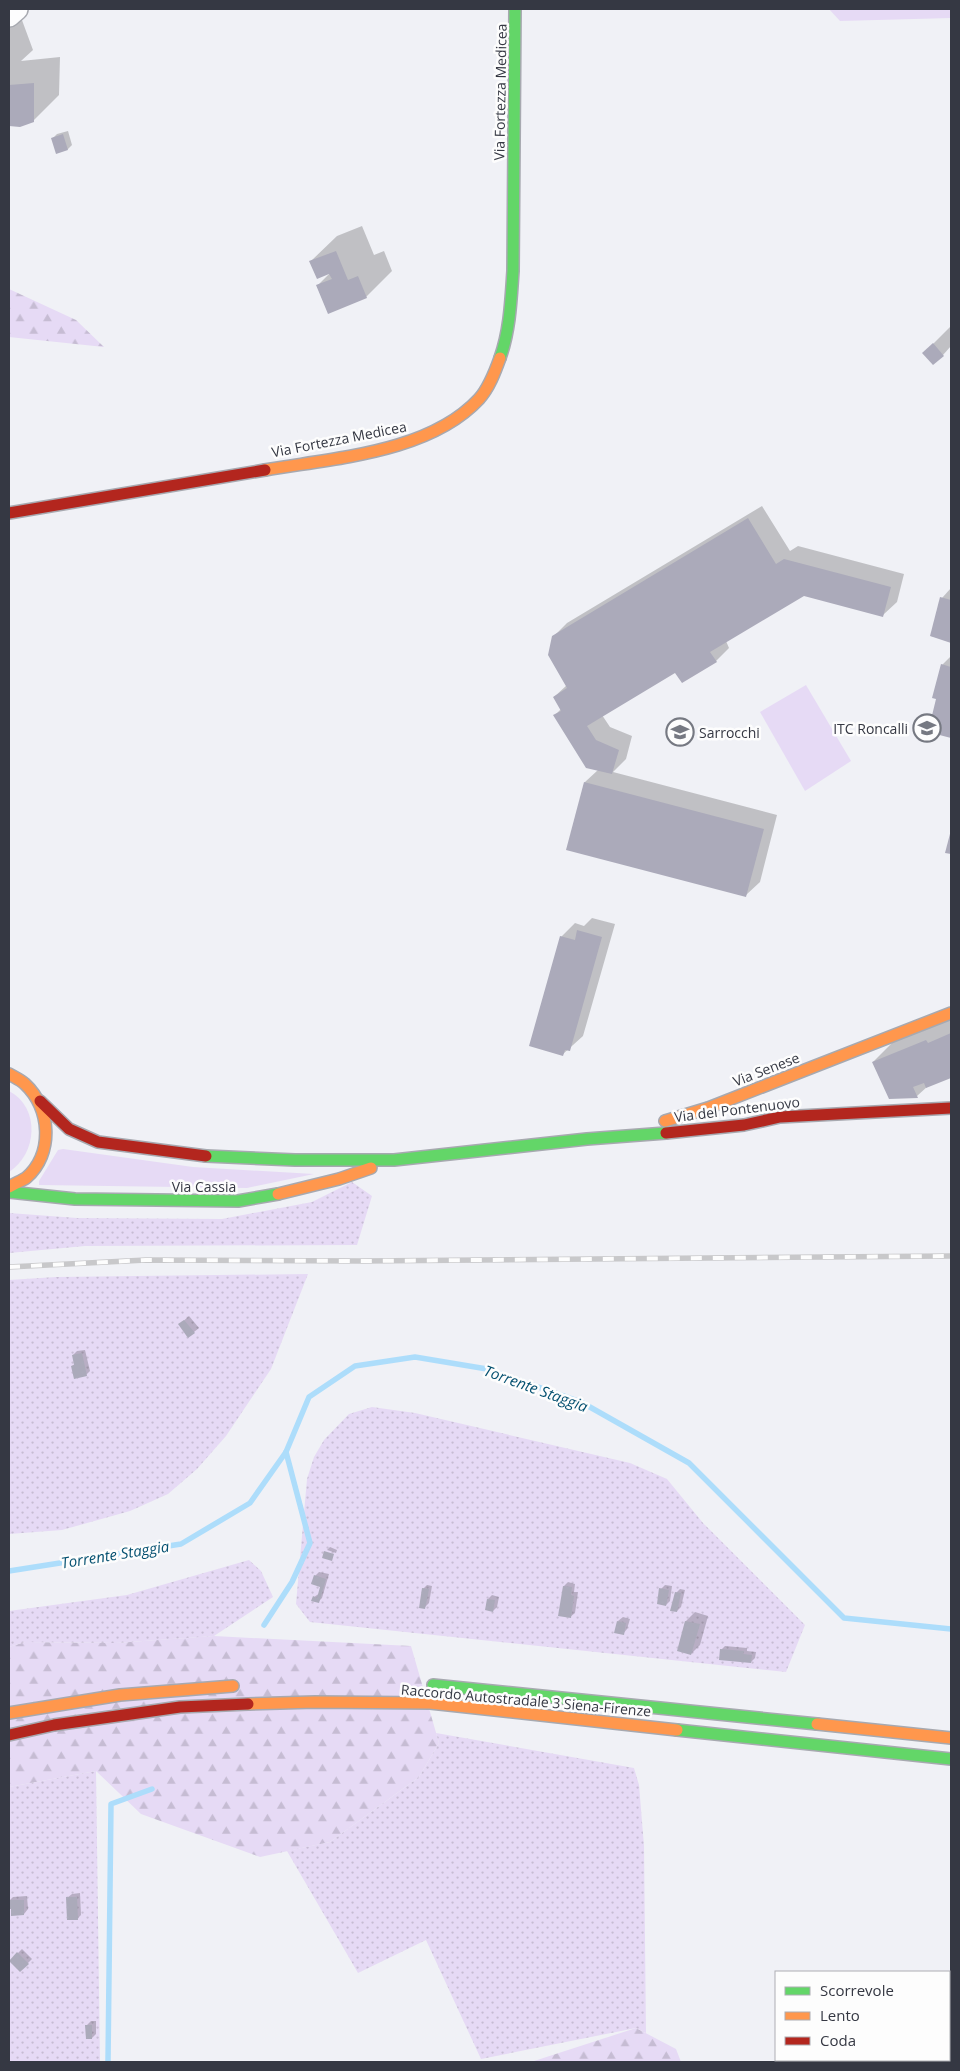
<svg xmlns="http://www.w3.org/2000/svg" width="960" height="2071" font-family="'Open Sans',sans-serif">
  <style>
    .grass { fill: #e6daf5 }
    .forest { fill: url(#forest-firs) }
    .garden { fill: url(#garden-dots) }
    .shadow { fill: #0003 }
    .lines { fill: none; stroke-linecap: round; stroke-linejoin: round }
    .stream { stroke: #adddfb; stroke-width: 5.5 }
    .building { fill: #abaaba }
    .street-casing { stroke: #a7a9b0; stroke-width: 24 }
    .fast-casing { stroke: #a7a9b0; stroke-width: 14 }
    .slow-casing { stroke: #a7a9b0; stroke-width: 14 }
    .jam-casing { stroke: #a7a9b0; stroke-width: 14 }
    .street { stroke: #fdfdfe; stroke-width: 21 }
    .fast { stroke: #63d668; stroke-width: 11 }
    .slow { stroke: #ff974d; stroke-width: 11 }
    .jam { stroke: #b3261e; stroke-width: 11 }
    .rail-casing { stroke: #c8c8ca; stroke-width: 5.5 }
    .rail { stroke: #fdfdfd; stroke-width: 4; stroke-dasharray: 11; stroke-linecap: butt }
    .labels { text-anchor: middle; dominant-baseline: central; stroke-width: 5; stroke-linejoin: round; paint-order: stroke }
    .street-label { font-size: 14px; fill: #353843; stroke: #fdfdfd }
    .poi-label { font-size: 14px; fill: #353843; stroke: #fdfdfd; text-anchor: end }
    .water-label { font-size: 15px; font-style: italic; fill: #045070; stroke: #fdfdfd }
  </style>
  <defs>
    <pattern id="forest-firs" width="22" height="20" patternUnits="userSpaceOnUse" patternTransform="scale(1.25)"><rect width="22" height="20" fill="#e6daf5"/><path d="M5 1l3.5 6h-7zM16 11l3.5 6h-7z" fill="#c6bcd3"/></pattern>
    <pattern id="garden-dots" width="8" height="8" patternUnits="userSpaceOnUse" patternTransform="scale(1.25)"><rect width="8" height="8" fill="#e6daf5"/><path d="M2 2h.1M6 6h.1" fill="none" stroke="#c6bcd3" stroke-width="1.8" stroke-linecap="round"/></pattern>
  </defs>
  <rect width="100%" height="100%" fill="#f0f1f6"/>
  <g class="grass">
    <polygon points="829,9 951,9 951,18 840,21"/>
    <polygon points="806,685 851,761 805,791 760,712"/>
    <path d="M9,1091C41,1108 37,1154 9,1172Z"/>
    <polygon points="63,1149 193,1167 314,1174 247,1188 39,1185 39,1181 58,1150"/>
  </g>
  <g class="forest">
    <polygon points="9,289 76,320 104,347 9,337"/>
    <polygon points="214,1636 411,1646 439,1743 419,1777 330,1842 260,1857 141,1814 96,1771 9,1787 9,1647 25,1642 116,1643"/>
    <polygon points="636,2028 676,2049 681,2062 531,2062"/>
  </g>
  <g class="garden">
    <polygon points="352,1182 372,1196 357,1245 85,1246 9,1253 9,1213 77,1218 222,1219 312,1202"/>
    <polygon points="308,1274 271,1369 226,1436 197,1469 168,1494 130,1511 62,1530 9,1534 9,1280 56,1277"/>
    <polygon points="372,1407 415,1413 630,1463 667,1479 703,1523 805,1625 786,1672 310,1622 296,1604 307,1479 314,1457 324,1440 349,1414"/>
    <polygon points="249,1560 261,1571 273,1597 214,1636 116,1643 25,1642 9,1647 9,1611 127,1595"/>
    <polygon points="436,1733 634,1768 639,1785 644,1846 646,2033 636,2028 481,2059 426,1940 358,1973 287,1851 330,1842 419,1777 439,1743"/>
    <polygon points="96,1771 100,2062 9,2062 9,1787"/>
  </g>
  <g class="shadow">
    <polygon points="19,12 33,50 21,61 60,57 59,95 33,121 20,126 9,125 9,16"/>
    <polygon points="68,131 72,145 68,149 57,152 53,138 57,134"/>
    <polygon points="362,226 374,255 384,251 392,271 366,297 328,312 317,286 332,271 311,261 337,236"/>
    <polygon points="951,326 951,346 943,355 924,353"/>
    <polygon points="762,506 790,551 798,546 904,574 897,602 883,615 804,594 726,641 729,648 716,661 676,671 602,715 610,727 632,736 626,759 613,772 777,815 760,882 746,895 568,849 585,782 598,770 555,715 561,709 554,697 567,685 553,637 567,623"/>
    <polygon points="951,588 951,641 931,636 942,598"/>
    <polygon points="951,656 951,737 929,731 938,698 942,665"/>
    <polygon points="592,918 615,924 583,1036 563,1054 561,937 575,923 584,926"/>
    <polygon points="951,1015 951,1077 928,1086 917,1096 873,1062 899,1036"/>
    <polygon points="189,1316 199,1328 189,1336 180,1324"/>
    <polygon points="85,1350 90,1371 86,1375 72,1366 75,1364 73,1355 77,1351"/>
    <polygon points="330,1547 337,1550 336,1553 327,1550"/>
    <polygon points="319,1572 329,1574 322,1598 318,1602 314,1597 320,1593 322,1586 315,1576"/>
    <polygon points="568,1582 575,1584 574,1592 578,1592 575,1613 570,1617 564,1586"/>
    <polygon points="427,1585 432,1586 429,1603 425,1607 423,1589"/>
    <polygon points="665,1585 672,1586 670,1601 666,1605 661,1589"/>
    <polygon points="680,1589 685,1590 681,1607 677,1611 676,1593"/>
    <polygon points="492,1595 499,1597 497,1607 493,1611 488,1599"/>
    <polygon points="695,1612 708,1616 700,1645 691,1654 678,1650 686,1621"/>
    <polygon points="623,1617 630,1619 627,1629 623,1634 618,1621"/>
    <polygon points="725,1646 747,1648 747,1651 756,1652 755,1658 751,1662 721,1650"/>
    <polygon points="80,1893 81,1915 77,1919 67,1898 72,1894"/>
    <polygon points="27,1896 28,1909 24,1914 9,1901 13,1897"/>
    <polygon points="22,1949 32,1959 20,1971 10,1961"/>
    <polygon points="91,2021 96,2021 96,2034 92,2038 87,2025"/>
  </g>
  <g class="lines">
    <g class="stream">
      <polyline points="9,1571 181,1544 250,1503 286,1452 309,1397 355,1366 415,1357 487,1369 581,1402 689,1463 844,1618 951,1629"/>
      <polyline points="264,1625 292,1582 310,1543 286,1452"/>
      <polyline points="108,2062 111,1804 152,1789"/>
    </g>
  </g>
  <g class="building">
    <polygon points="34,83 34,122 20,127 9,126 9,85"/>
    <polygon points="63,134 68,150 56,154 51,138"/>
    <polygon points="336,251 348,280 358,276 367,298 328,314 316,285 332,279 329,274 317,279 309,261"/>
    <polygon points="933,343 944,356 933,365 922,353"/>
    <polygon points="748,518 776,564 784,559 891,587 883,617 804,596 710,652 717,662 682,683 675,673 587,726 596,740 619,750 612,774 586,768 553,715 561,711 553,697 567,688 548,655 552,636"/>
    <polygon points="940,597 951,600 951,643 930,636"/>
    <polygon points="941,664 951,667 951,738 928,732 936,699 932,698"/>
    <polygon points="584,782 764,829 746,897 566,850"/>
    <polygon points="951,830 951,854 945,853"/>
    <polygon points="577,930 602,937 570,1051 565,1050 563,1056 529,1046 560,936 575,940"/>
    <polygon points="951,1033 951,1078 926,1088 924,1083 913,1087 918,1098 889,1099 872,1062 926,1040 928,1043"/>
    <polygon points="184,1320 195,1333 188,1338 178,1324"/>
    <polygon points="82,1353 87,1376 74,1379 71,1366 74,1365 72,1355"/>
    <polygon points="324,1551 334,1554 332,1561 322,1558"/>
    <polygon points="314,1575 326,1579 319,1603 311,1601 313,1596 317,1598 320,1587 311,1584"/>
    <polygon points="563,1586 572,1587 571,1595 574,1596 571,1618 558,1616"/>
    <polygon points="422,1588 429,1589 425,1609 419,1608"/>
    <polygon points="659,1588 669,1590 666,1606 657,1604"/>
    <polygon points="675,1592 681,1593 677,1612 670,1611"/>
    <polygon points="487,1599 495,1600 493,1612 485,1610"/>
    <polygon points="617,1621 626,1623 624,1635 614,1633"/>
    <polygon points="685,1621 700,1624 691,1655 677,1651"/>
    <polygon points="720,1649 744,1651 743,1654 752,1655 751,1663 719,1660"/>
    <polygon points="66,1897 77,1897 78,1920 67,1920"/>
    <polygon points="9,1900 24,1900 24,1915 11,1916 11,1909 9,1909"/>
    <polygon points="17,1952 29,1964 20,1972 9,1961"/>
    <polygon points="85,2025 92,2025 92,2039 86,2039"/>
  </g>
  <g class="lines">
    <g class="street-casing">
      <polyline id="street" points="9,16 17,9"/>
    </g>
    <g class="fast-casing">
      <g id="fast">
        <path d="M500,358C510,330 511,300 513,271L515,9"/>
        <polyline points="206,1156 295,1160 394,1160 587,1139 666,1133"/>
        <polyline points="9,1192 75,1199 238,1201 278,1194"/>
        <polyline points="433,1685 817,1724"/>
        <polyline points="677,1730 951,1759"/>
      </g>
    </g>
    <g class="slow-casing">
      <g id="slow">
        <path d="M265,470C333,458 429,453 479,399C489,388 495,372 500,358"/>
        <path d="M9,1074C14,1077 21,1080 25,1084C51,1108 54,1154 26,1178C21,1181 14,1184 9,1187"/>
        <polyline points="665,1121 708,1108 951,1013"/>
        <polyline points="278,1194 339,1179 371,1168"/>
        <polyline points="248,1704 315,1702 430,1703 677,1730"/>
        <polyline points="9,1713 120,1695 233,1686"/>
        <polyline points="817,1724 951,1738"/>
      </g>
    </g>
    <g class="jam-casing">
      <g id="jam">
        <polyline points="9,513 265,470"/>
        <polyline points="40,1101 69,1129 98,1142 206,1156"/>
        <polyline points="666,1133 744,1125 780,1117 951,1108"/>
        <polyline points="9,1735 54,1725 180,1707 248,1704"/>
      </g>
    </g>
    <use href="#street" class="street"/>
    <use href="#fast" class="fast"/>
    <use href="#slow" class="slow"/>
    <use href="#jam" class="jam"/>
    <g class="rail-casing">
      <polyline id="rail" points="9,1267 146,1260 363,1261 951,1256"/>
    </g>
    <use href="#rail" class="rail"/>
  </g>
  <defs>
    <g id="school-ring" transform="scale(1.4375)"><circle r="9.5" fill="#fdfdfd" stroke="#767982" stroke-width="1.5"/><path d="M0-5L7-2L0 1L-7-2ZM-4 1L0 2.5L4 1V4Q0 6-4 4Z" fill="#767982"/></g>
  </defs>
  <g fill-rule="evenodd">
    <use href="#school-ring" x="927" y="728"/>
    <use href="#school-ring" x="680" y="732"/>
  </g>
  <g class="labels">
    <g class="street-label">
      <text transform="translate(500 92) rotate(-89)">Via Fortezza Medicea</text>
      <text transform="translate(339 439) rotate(-11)">Via Fortezza Medicea</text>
      <text transform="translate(766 1069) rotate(-21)">Via Senese</text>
      <text transform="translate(737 1109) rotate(-7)">Via del Pontenuovo</text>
      <text x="204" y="1186">Via Cassia</text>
      <text transform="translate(526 1700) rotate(5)">Raccordo Autostradale 3 Siena-Firenze</text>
    </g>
    <g class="poi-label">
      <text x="908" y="728">ITC Roncalli</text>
      <text x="699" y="732" text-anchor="start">Sarrocchi</text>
    </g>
    <g class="water-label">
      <text transform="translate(536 1388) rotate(20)">Torrente Staggia</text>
      <text transform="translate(115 1554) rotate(-9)">Torrente Staggia</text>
    </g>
  </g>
  <rect width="960" height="2071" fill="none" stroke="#353843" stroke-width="20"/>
  <rect x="775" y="1971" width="175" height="90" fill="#fdfdfd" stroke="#adaeb3"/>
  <rect x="785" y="1987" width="25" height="8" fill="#63d668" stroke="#adaeb3"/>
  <text x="820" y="1996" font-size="15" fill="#353843">Scorrevole</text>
  <rect x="785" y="2012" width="25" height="8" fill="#ff974d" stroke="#adaeb3"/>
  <text x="820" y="2021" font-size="15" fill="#353843">Lento</text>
  <rect x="785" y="2037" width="25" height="8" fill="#b3261e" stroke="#adaeb3"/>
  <text x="820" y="2046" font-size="15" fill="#353843">Coda</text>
</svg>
